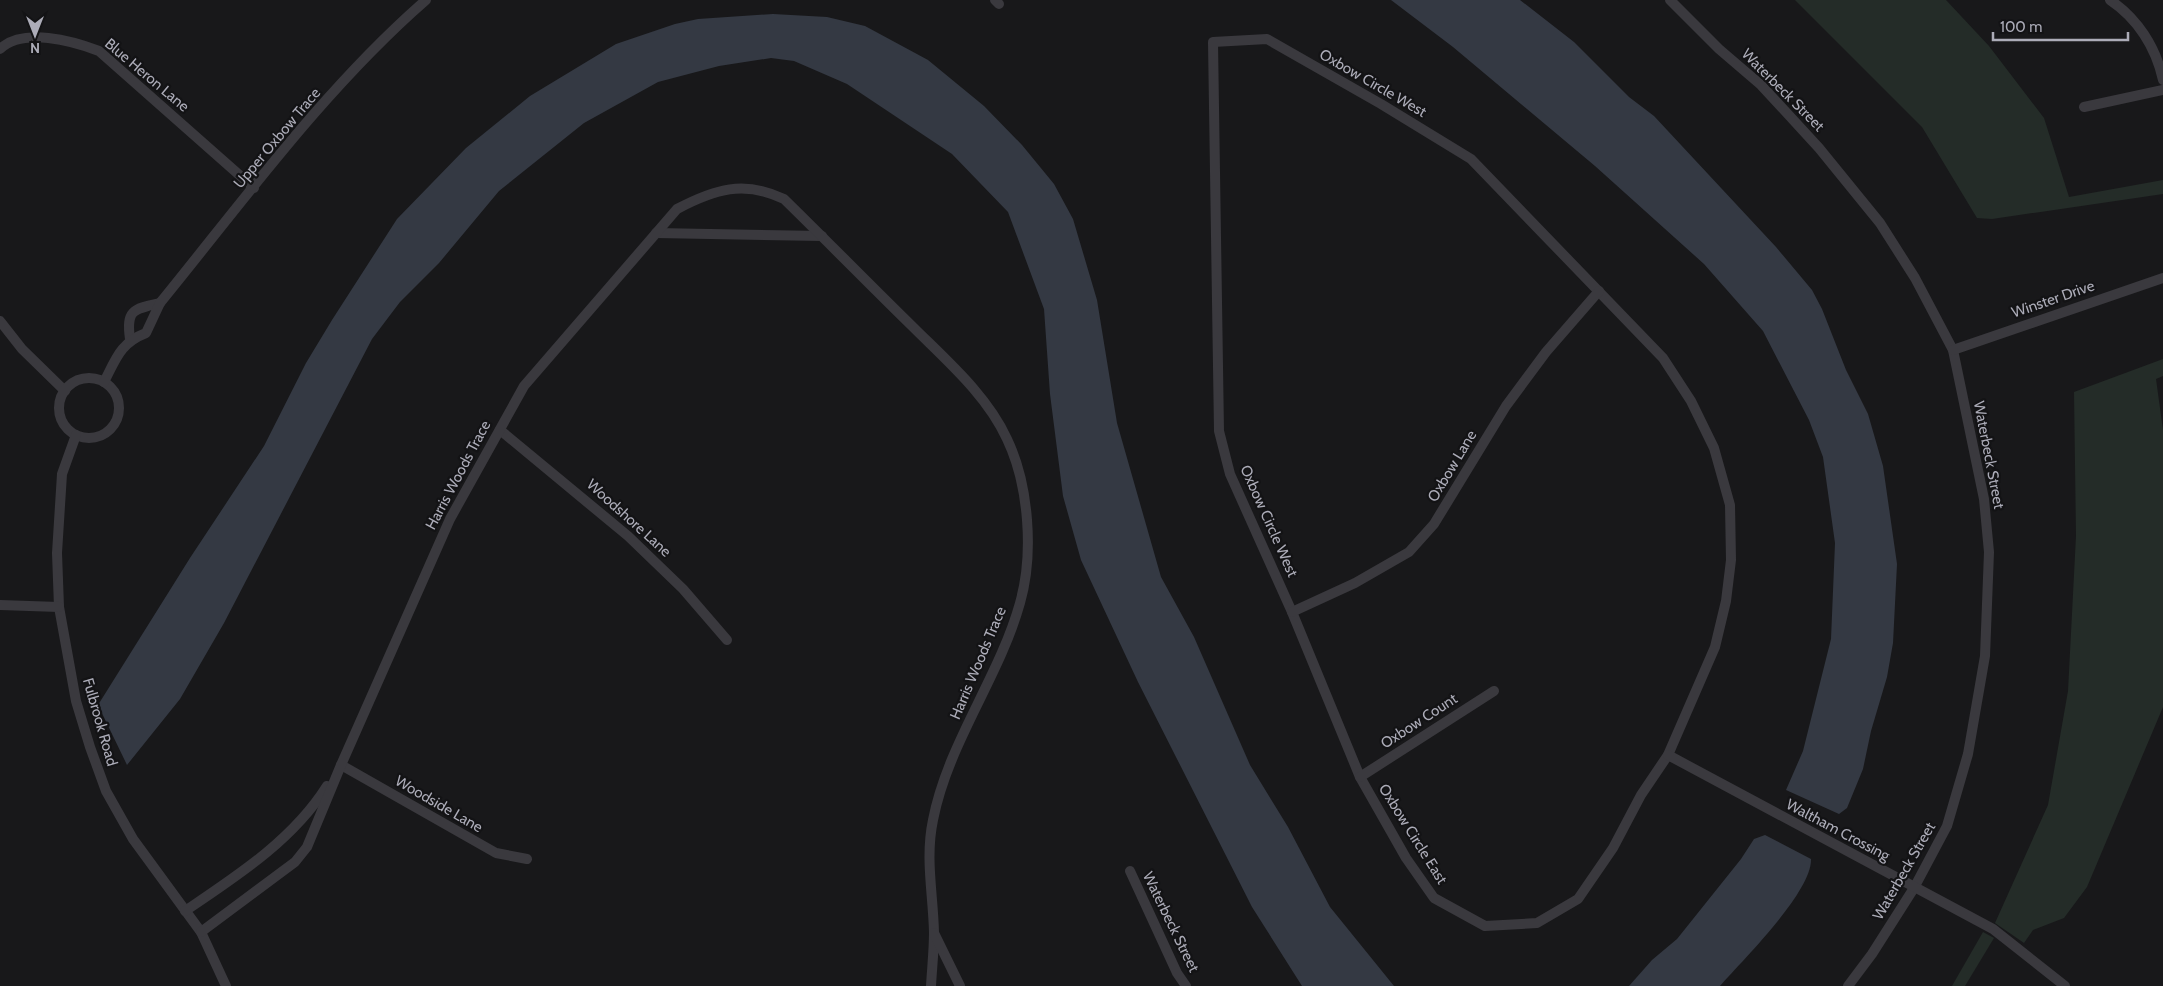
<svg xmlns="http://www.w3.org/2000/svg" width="2163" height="986" font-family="Cabin,sans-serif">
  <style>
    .green { fill: #242c28 }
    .water { fill: #343943 }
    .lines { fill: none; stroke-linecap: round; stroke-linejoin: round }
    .street { stroke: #3a393e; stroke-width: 10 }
    .labels { text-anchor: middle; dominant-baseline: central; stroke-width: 4.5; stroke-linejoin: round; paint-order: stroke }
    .street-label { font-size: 15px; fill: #acacb8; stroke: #131315 }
  </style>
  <rect width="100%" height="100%" fill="#18181a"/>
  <g class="green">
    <polygon points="1795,0 1946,0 1989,46 2044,118 2069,197 2163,180 2163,194 1992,219 1977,218 1922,127"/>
    <polygon points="2163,359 2163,376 2156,379 2163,430 2163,707 2087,887 2064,918 2033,930 2024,943 1995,923 2048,805 2068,691 2076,536 2074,392"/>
    <polygon points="1983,932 1994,938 1965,986 1952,986"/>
  </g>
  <g class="water">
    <polygon points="1391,0 1520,0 1574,42 1629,97 1654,116 1776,247 1812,290 1822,309 1846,370 1868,414 1883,466 1897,564 1893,643 1887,677 1871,731 1863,769 1847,808 1839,814 1786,790 1803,751 1831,639 1835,543 1823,457 1809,420 1763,331 1704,264 1595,166 1453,47"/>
    <polygon points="773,14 827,17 865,26 928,60 984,106 1022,145 1054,184 1073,219 1097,300 1117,423 1161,577 1194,637 1250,765 1288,827 1330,907 1394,986 1302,986 1252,907 1138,682 1081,560 1063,496 1050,394 1044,309 1008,212 952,154 847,84 794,61 771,58 719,66 658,82 584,123 499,191 439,263 400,302 372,339 224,623 180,699 127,765 98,705 190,558 264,446 306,363 332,320 397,219 466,148 530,96 616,44 675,24 698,19"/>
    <path d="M1765,835L1811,859C1812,892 1743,960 1720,986H1629L1652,960L1677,939L1741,859L1754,839Z"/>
  </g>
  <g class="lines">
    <g class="street">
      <polyline points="995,0 999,4"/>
      <polyline points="1670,0 1719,49 1761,85 1819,148 1880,223 1915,278 1953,350 1984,499 1989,552 1985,656 1968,754 1947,826 1914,888 1872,954 1848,986"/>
      <path d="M2110,0C2137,18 2156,47 2163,80"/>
      <polygon points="1267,39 1381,104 1471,159 1663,358 1691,401 1714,448 1730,505 1731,560 1726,601 1715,647 1668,755 1641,795 1613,848 1578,899 1537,923 1485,926 1434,898 1406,858 1360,777 1292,612 1230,474 1219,431 1213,42"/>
      <path d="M0,49C23,27 73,41 99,51L254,188"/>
      <polyline points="2084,107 2163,90"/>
      <polyline points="656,233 822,236"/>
      <polyline points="0,321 22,349 65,391"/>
      <path d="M130,339C126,310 133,309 160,303"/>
      <polyline points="1953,350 2163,278"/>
      <circle cx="89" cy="408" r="30"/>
      <path d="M104,382C116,359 120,343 146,333L160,303C244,200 325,88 426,0"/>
      <polyline points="500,430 628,536 683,589 727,640"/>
      <polyline points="76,435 62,474 57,553 59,607 76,701 90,747 106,791 133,839 201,932 226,986"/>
      <polyline points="0,605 59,607"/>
      <polyline points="1292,612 1355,583 1409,552 1434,524 1506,406 1546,352 1599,291"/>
      <polyline points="1668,755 1993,929 2065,986"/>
      <polyline points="341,765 496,853 527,859"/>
      <polyline points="1360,777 1494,691"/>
      <polyline points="1130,871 1177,973 1186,986"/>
      <path d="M185,911C237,876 293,840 327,786"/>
      <path d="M201,932L295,862L307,847L341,765L450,519L524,386L677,209C715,189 744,180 784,199C827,241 869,284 912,326C946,360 987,395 1007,439C1029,485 1034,554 1020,603C999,678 948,743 933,820C925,858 933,893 934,932C934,950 932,968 931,986"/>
      <polyline points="934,933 960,986"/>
    </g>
  </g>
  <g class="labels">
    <g class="street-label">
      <text transform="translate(147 75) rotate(40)">Blue Heron Lane</text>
      <text transform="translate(1373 83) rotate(30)">Oxbow Circle West</text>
      <text transform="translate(1783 90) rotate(45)">Waterbeck Street</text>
      <text transform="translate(277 138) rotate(-50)">Upper Oxbow Trace</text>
      <text transform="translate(2053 299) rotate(-19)">Winster Drive</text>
      <text transform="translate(1989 455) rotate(79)">Waterbeck Street</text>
      <text transform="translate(1452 466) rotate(-59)">Oxbow Lane</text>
      <text transform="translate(458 475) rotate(-62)">Harris Woods Trace</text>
      <text transform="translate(629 518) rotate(42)">Woodshore Lane</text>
      <text transform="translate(1269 521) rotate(66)">Oxbow Circle West</text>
      <text transform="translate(978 663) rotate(-67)">Harris Woods Trace</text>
      <text transform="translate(1419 721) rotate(-33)">Oxbow Count</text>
      <text transform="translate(100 722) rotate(74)">Fulbrook Road</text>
      <text transform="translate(439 804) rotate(30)">Woodside Lane</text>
      <text transform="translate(1838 830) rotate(28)">Waltham Crossing</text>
      <text transform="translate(1413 834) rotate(58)">Oxbow Circle East</text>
      <text transform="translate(1904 871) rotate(-60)">Waterbeck Street</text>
      <text transform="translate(1171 922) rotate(64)">Waterbeck Street</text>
    </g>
  </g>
  <g transform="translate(35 35) rotate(180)" stroke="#131315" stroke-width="4" paint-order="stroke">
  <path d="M0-4L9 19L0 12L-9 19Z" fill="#acacb8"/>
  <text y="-8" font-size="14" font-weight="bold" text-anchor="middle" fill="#acacb8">N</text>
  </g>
  <path d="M1993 32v8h135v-8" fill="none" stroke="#acacb8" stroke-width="2.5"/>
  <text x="2000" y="32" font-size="15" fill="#acacb8" stroke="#131315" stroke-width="4" paint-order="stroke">100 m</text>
</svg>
